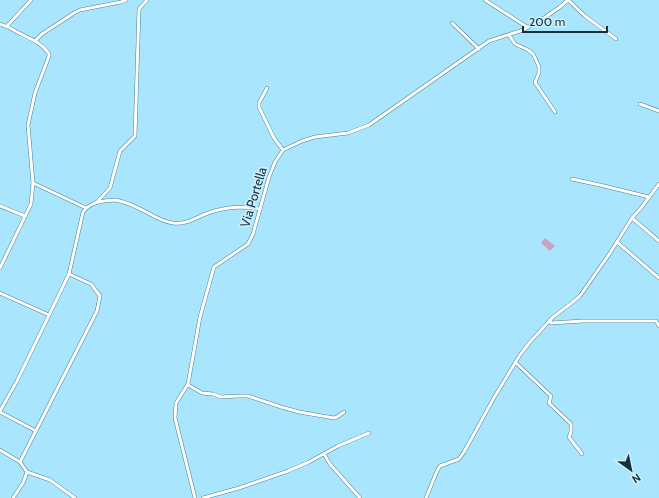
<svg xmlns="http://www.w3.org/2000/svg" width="659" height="498" font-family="Cabin,sans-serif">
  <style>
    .green { fill: #cda1b9 }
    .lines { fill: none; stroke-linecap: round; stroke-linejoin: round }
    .minor-casing { stroke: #478196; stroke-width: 4 }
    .minor { stroke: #fff; stroke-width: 3 }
    .labels { text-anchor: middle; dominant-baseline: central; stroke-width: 3.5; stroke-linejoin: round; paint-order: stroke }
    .street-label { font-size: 13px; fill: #18303a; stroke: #cbeffd }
  </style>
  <rect width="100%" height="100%" fill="#a9e5fd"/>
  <polygon class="green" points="545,238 555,246 550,251 541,243"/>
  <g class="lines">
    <g class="minor-casing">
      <g id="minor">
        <polyline points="485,0 527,27"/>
        <polyline points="452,23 479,49"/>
        <path d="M0,24C6,26 12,29 17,32C29,38 42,43 49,54V56L35,93L28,125L33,183L31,204L0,268"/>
        <polyline points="7,26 31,0"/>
        <polyline points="509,35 515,44 528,50 533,54 536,60 539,67 539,73 535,82 536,84 555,112"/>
        <polyline points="35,41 42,34 74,13 80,10 121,2 126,0"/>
        <polyline points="267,88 259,103 259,107 274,138 283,150"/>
        <polyline points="640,104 659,111"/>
        <polyline points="572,179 604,186 649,197"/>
        <polyline points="33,183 86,208"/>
        <polyline points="97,202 110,188 120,151 135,136 139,9 147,0"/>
        <polyline points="0,206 25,216"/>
        <polyline points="632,218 659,241"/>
        <polyline points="617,242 659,278"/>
        <polyline points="0,293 49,315"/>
        <polyline points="550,320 551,323 583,321 656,321 659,326"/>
        <polyline points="515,362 551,396 549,403 571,424 571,432 569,437 582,454"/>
        <polyline points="188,385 202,393 213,394 221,397 238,396 248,396 281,407 299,412 334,418 337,417 344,412"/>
        <path d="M0,411L17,381L69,274L83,212C88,205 95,202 104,201C107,201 112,200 116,200C125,202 139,208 148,213C155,217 164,222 173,223C186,225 197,217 208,213C225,207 243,206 260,209"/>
        <polyline points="0,412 36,431"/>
        <polyline points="0,450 20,462 27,472 50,480 75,498"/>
        <polyline points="324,454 330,464 360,498"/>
        <polyline points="20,462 97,311 100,296 91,284 69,274"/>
        <polyline points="13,498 23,483 27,472"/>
        <polyline points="195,498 175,418 176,403 188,384 200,317 214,267 248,244 253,234 269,177 275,162 283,150 302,141 315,137 348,133 369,125 489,41 523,30 544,18 560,7 568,0 585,16 616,39"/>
        <polyline points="203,498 239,488 288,471 309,462 338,446 369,433"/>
        <polyline points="426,498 437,471 440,466 459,459 464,452 495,396 520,355 530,342 553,317 569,305 580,296 610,253 632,218 641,208 659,184"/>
      </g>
    </g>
    <use href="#minor" class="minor"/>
  </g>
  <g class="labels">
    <g class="street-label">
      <text transform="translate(253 197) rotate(-73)">Via Portella</text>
    </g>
  </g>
  <g transform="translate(631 470) rotate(147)" stroke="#cbeffd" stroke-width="3" paint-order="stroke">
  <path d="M0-3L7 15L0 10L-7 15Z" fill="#18303a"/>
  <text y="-6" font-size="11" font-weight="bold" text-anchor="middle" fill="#18303a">N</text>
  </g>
  <path d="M523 26v6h84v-6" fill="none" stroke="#18303a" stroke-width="2"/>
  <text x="529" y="26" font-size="12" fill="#18303a" stroke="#cbeffd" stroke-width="3" paint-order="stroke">200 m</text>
</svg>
